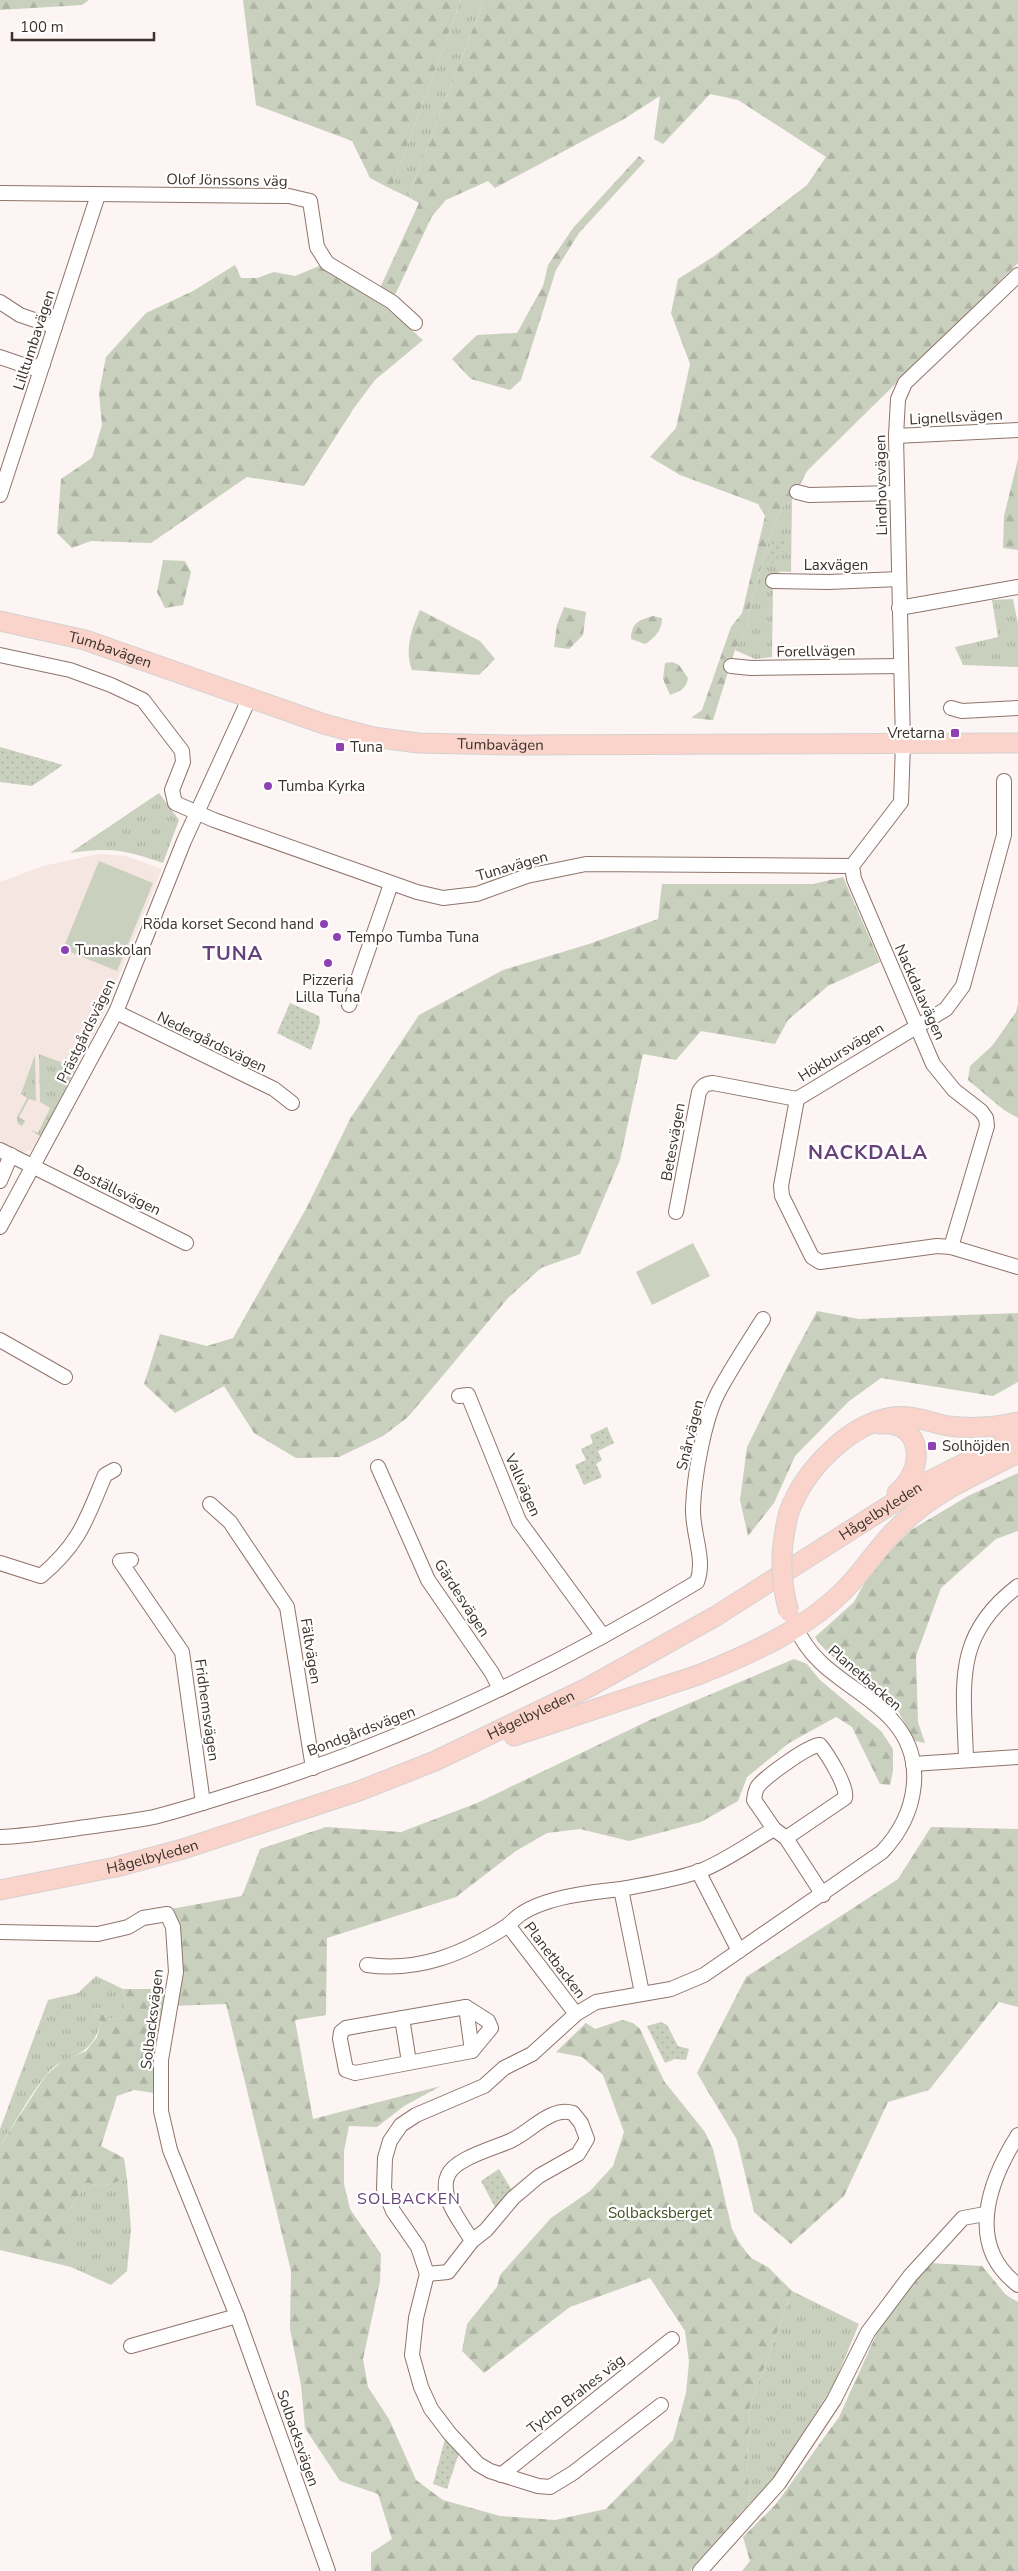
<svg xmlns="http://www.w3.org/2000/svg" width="1018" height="2571" font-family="'Nunito Sans',sans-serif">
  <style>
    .built { fill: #f6e6e1 }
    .grass { fill: url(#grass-tufts) }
    .forest { fill: url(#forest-firs) }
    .park { fill: url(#park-dots) }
    .garden { fill: #c9d0bd }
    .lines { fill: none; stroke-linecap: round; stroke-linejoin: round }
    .minor-casing { stroke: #8f746a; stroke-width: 16 }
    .major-casing { stroke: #d4d2d1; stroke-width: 21 }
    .minor { stroke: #fff; stroke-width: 14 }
    .major { stroke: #fad4cb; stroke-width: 19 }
    .major-bridge-casing { stroke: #d4d2d1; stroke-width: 21; stroke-linecap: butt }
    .major-bridge { stroke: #fad4cb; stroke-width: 19 }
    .poi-dot { fill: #8e41b3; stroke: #fff; stroke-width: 2 }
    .labels { text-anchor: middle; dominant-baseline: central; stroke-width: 4.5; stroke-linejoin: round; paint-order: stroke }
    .street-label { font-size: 15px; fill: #3c312c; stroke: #fff }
    .poi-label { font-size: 15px; fill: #3c312c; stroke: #fff; text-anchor: start }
    .park-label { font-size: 15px; fill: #404e20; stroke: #fff }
    .neighbourhood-label { font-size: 16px; letter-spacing: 1px; fill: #66417a; stroke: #fff }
    .district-label { font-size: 20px; font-weight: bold; letter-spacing: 1px; fill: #66417a; stroke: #fff }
  </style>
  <defs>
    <pattern id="grass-tufts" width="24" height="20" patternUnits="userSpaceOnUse" patternTransform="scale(1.25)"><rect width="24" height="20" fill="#c9d0bd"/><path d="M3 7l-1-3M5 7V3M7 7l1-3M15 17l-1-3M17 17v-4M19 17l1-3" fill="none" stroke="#aeb3a3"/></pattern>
    <pattern id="forest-firs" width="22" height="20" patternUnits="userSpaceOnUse" patternTransform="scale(1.25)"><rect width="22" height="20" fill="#c9d0bd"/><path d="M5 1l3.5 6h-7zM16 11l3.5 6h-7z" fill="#aeb3a3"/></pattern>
    <pattern id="park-dots" width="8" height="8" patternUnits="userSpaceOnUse" patternTransform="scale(1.25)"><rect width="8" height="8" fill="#c9d0bd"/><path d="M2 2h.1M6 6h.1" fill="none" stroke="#aeb3a3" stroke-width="1.8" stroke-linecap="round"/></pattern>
  </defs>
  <rect width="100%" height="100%" fill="#fcf5f3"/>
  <polygon class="built" points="98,854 126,856 162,869 102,1018 32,1150 22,1153 0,1142 0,882 43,866"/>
  <g class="grass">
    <polygon points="461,0 484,0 408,197 391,189"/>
    <path d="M792,500L791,572C781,571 776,571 771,580L773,590L772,657L755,659L735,650L747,628L750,607L770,536L782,507Z"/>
    <polygon points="1013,599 1018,624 1018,667 963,665 955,647 998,637 992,600"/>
    <path d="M159,793L179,820L163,863C125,850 111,847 70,853Z"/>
    <polygon points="39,1054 76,1068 41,1137 31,1130 38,1133 50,1108 40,1102"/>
    <polygon points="35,1055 36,1101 29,1099 19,1117 25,1121 22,1126 18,1124 17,1117 27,1098 21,1094"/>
    <path d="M96,1976L123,1989L126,2002L121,2019L107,2018L99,2008L92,2009L101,2022C90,2063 66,2050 45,2076C28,2098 15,2123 0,2146V2129L48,2000L78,1993Z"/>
    <polygon points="127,2179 131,2229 127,2271 111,2285 71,2267 71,2208 86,2183 104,2186"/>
    <polygon points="792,2291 859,2324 834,2384 770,2483 747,2506 750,2495 747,2463 750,2406"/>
  </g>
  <g class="forest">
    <polygon points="0,0 89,0 82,5 0,10"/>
    <polygon points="243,0 461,0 391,189 370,178 352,141 256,105"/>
    <polygon points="484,0 1018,0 1018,263 807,471 792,500 782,507 770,536 750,607 747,628 735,650 713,720 691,718 702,710 731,627 742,613 765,516 758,504 680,475 650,457 676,428 690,364 671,313 678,279 713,257 807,185 826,157 738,100 710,94 663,144 654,139 660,96 624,119 495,188 488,181 446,200 432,216 395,295 380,288 419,203 408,197"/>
    <polygon points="639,156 645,161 579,233 556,270 521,380 510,390 471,379 452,359 477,335 517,333 543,286 548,265 573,228"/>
    <polygon points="235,265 241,278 257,278 274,272 295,276 319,266 385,307 423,340 375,380 354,408 304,486 247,477 151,543 91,541 72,548 57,533 61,479 92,458 102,425 99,393 106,357 146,313 193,291"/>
    <polygon points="1018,459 1018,550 1003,548 1004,516"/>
    <polygon points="163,560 185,561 191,572 183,605 165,608 157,592"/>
    <polygon points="564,607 586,612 583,635 569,649 554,647 557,625"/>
    <path d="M420,610L480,641L495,659L479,675L412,670C404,651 412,627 420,610Z"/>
    <path d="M653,616L662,618C662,630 655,638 645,644L631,639C631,623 639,620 653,616Z"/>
    <path d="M672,662L679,665L688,678C686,689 680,691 670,695L663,679L665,663Z"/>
    <polygon points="843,877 880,962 828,986 788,1020 775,1044 701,1031 676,1060 643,1054 620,1160 580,1254 541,1268 508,1298 408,1417 383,1436 339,1457 296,1458 254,1433 224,1386 175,1413 144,1384 160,1334 207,1346 233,1338 307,1207 350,1119 419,1015 503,970 589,944 658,919 662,884 813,884"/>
    <polygon points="1018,1004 1018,1118 1004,1110 968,1080 970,1066 992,1046 1016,1012"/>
    <polygon points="817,1311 859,1319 1018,1313 1018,1382 993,1396 881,1378 848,1402 795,1456 774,1503 748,1536 740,1500 747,1447 787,1367"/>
    <path d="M1018,1473V1531L996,1539L941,1588L916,1656L918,1722L925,1743L915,1741C906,1725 897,1705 883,1693C862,1674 830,1661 815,1637L854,1602L872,1569L911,1530L968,1496Z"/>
    <path d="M794,1659L807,1664L820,1680L881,1731L893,1749V1771L890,1785L880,1784L852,1727L836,1717L789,1743L747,1777L738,1801L701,1822L629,1841L580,1829L547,1833L516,1851L456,1897L327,1938L326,2015L295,2020L313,2119L441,2086L404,2106L377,2127L349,2126L344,2151V2184L350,2209L381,2254L380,2281L363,2359L368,2387L389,2419L416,2480L443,2500L500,2516L555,2520L606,2509L673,2440L686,2393L689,2362L685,2331L650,2278L570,2307L484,2373L462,2351L467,2324L497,2287L500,2275L551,2218L590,2191L613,2166L624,2132L603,2075L582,2057L556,2052L586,2023L595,2029L622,2020L633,2023L640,2029L664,2081L705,2132L713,2149L732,2229L740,2244L751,2258L768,2267L792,2291L750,2406L747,2463L750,2495L747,2506L690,2571H371V2553L392,2539L378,2494L340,2481L305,2428L301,2385L290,2329L291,2271L226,2004L173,2006C180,1976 187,1936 171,1909L242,1896L260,1849L326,1827L401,1832L477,1803L652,1719Z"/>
    <polygon points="931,1827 1018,1829 1018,2007 999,2002 929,2090 888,2102 844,2196 791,2244 754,2212 737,2140 697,2073 746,1977 898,1879"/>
    <polygon points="123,1989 166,1989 156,2044 154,2093 134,2090 117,2096 101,2146 124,2158 127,2179 104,2186 86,2183 71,2208 71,2267 0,2250 0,2146 46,2075 64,2060 86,2051 97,2037 101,2022 92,2009 99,2008 107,2018 121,2019 126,2002"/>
    <polygon points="930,2263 982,2266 1006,2295 1018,2302 1018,2571 742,2571 750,2561 743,2537 776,2504 839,2417 881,2324"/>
  </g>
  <g class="park">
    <polygon points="771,537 786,540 784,552 779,551 777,563 767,562"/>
    <polygon points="0,747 63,765 32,786 0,782"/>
    <polygon points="290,1003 319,1016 320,1022 311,1050 277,1033"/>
    <polygon points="607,1427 614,1443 598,1451 602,1460 596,1464 602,1477 584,1485 575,1465 586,1460 581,1449 593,1443 590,1435"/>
    <polygon points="661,2022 667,2025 678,2046 689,2049 686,2060 675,2059 665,2063 647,2026"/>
    <polygon points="499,2169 513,2192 497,2211 481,2181"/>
    <polygon points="445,2439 459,2453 447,2489 433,2484"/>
  </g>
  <g class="garden">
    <polygon points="99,861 153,883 117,971 63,949"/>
    <polygon points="693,1243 710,1276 652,1305 636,1272"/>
  </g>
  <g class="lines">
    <g class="minor-casing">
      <g id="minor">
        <polyline points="0,193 289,196 310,201 317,247 327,263 392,302 415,323"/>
        <polyline points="0,302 20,315 55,327"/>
        <polyline points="0,357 32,368 43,364"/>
        <polyline points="896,436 1018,430"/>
        <polyline points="797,492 809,495 897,493"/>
        <polyline points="0,495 98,195"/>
        <polyline points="773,581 829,582 899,579"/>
        <polyline points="899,608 1018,587"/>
        <polyline points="0,655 70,670 111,685 143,700 182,751 183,762 172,790 175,803 214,820 417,892 443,898 477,894 527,876 586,864 852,866"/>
        <polyline points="731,666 751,668 901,666"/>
        <polyline points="951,708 962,711 1018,708"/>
        <polyline points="1004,781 1004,835 963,986 946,1009 797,1099 781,1186 782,1196 812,1257 820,1262 937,1246 951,1247 1018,1267"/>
        <polyline points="349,1005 391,884"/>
        <polyline points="116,1012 274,1089 292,1103"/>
        <polyline points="0,1150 186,1243"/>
        <polyline points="0,1181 11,1155"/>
        <path d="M676,1212L699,1092C703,1085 705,1084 713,1083L797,1099"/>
        <polyline points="0,1227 116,1012 184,841 250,697"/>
        <polyline points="951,1247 987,1126 986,1118 981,1111 954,1090 933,1064 854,879 852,866 901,802 903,743 896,436 898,399 905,383 1018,275"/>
        <polyline points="0,1340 65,1377"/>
        <polyline points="459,1396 468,1395 519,1521 603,1636"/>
        <polyline points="378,1467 428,1580 492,1673 500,1689"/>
        <polyline points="210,1504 230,1522 287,1607 313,1768"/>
        <polyline points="131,1560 120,1561 182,1652 203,1803"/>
        <path d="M0,1563L41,1576C80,1543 86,1520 105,1475L114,1470"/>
        <path d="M966,1759C964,1686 952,1636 1018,1586"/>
        <polyline points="913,1764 1018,1757"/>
        <path d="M0,1837C32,1836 62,1830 94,1826C114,1823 134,1821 154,1817C193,1807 231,1794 270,1782C420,1733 562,1664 697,1582C706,1560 692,1533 693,1508C694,1477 704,1420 718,1393C731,1368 748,1343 763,1319"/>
        <path d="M786,1838L774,1829L754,1800C755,1795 755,1789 759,1785C767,1776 810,1744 820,1745C828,1755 848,1787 845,1798L786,1838L823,1895"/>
        <polyline points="698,1871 739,1951"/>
        <path d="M621,1889C647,1884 675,1880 700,1871C726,1861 750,1843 774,1829"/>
        <polyline points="508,1925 576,2014"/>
        <polyline points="0,1932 98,1934 128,1927 143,1918 167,1914 173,1927 176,1972 161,2060 161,2111 170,2150 237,2316 328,2571"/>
        <path d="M367,1965C419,1972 463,1954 507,1926C512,1922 516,1917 521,1914C546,1897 591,1892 621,1889L642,1993"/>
        <polygon points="466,2007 488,2021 491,2028 472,2051 355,2073 346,2070 340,2039 341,2032 346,2028"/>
        <polyline points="466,2007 472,2051"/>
        <polyline points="402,2018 409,2062"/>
        <path d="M1018,2135C989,2181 965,2245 1018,2285"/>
        <path d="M472,2241L486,2230L513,2198L539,2176L578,2154L587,2139L581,2123L573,2113C566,2111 561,2111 554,2114C538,2120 527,2133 512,2140C496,2148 455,2158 448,2175C438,2196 462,2223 472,2241L448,2272L427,2274L418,2247L393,2211L384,2189L385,2158L390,2141L401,2125L416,2115L484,2086L504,2068L532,2054L576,2014L596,2002L671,1989L704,1975L882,1852C917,1815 928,1760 892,1720C861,1686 815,1673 796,1627"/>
        <polyline points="427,2274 416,2318 412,2355 421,2387 431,2409 450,2434 478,2464 490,2471 538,2486 550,2487 573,2473 661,2405"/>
        <polyline points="131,2346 237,2316"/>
        <polyline points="501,2475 672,2339"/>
        <polyline points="700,2571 779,2483 834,2400 868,2332 910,2276 963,2218 985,2214"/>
      </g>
    </g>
    <g class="major-casing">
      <g id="major">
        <path id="s1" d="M0,621L85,640L324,724L373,737L418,743L511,745L1018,743"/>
        <path d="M880,1424C924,1421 926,1470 897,1493"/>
        <path d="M789,1512C804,1471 848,1424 893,1417C912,1414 931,1423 949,1426C972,1429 996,1427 1018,1422"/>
        <path d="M514,1736L698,1675C751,1654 811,1627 850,1584C871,1561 887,1534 913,1514C943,1488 983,1471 1018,1453"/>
        <path id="s2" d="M0,1890L116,1867L183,1849L359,1791L435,1761L589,1687L639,1659L716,1616L923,1484L1018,1436"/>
      </g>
    </g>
    <use href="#minor" class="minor"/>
    <use href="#major" class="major"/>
    <g class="major-bridge-casing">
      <path id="major-bridge" d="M789,1512C780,1547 779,1577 789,1612"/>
    </g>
    <use href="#major-bridge" class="major-bridge"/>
  </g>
  <g class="poi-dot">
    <rect x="950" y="728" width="10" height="10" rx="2.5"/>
    <rect x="335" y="742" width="10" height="10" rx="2.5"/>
    <circle cx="268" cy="786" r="5"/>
    <circle cx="324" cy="924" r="5"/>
    <circle cx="337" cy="937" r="5"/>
    <circle cx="65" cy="950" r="5"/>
    <circle cx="328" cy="963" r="5"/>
    <rect x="927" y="1441" width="10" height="10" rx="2.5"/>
  </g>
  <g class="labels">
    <g class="street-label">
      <text transform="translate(227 180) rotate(1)">Olof Jönssons väg</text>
      <text transform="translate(34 340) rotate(-72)">Lilltumbavägen</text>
      <text transform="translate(956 417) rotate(-3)">Lignellsvägen</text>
      <text transform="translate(881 485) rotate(-91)">Lindhovsvägen</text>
      <text x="836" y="565">Laxvägen</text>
      <text stroke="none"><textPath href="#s1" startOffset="114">Tumbavägen</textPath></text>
      <text transform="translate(816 651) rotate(-1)">Forellvägen</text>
      <text stroke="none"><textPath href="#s1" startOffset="519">Tumbavägen</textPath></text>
      <text transform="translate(512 866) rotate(-16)">Tunavägen</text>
      <text transform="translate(920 992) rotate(66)">Nackdalavägen</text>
      <text transform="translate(86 1031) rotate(-64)">Prästgårdsvägen</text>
      <text transform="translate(212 1042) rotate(26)">Nedergårdsvägen</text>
      <text transform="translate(841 1052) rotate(-32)">Hökbursvägen</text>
      <text transform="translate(673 1142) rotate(-80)">Betesvägen</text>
      <text transform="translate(117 1190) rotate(26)">Boställsvägen</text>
      <text transform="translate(690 1435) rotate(-76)">Snårvägen</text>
      <text transform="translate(523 1485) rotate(66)">Vallvägen</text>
      <text stroke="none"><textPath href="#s2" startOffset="966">Hågelbyleden</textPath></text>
      <text transform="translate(462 1598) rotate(57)">Gärdesvägen</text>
      <text transform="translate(311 1651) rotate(81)">Fältvägen</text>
      <text transform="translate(865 1678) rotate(41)">Planetbacken</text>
      <text transform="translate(207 1710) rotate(82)">Fridhemsvägen</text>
      <text stroke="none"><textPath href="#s2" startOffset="561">Hågelbyleden</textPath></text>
      <text transform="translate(361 1731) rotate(-21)">Bondgårdsvägen</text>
      <text stroke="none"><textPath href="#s2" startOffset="156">Hågelbyleden</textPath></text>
      <text transform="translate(555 1960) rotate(53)">Planetbacken</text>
      <text transform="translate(152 2019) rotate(-83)">Solbacksvägen</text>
      <text transform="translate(576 2394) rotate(-38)">Tycho Brahes väg</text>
      <text transform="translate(298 2438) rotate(71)">Solbacksvägen</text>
    </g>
    <g class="poi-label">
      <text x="945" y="733" text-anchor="end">Vretarna</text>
      <text x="350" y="747">Tuna</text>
      <text x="278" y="786">Tumba Kyrka</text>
      <text x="314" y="924" text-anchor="end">Röda korset Second hand</text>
      <text x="347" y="937">Tempo Tumba Tuna</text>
      <text x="75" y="950">Tunaskolan</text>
      <text x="328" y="980" text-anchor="middle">Pizzeria<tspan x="328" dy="17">Lilla Tuna</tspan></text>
      <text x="942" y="1446">Solhöjden</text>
    </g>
    <g class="park-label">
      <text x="660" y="2213">Solbacksberget</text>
    </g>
    <g class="neighbourhood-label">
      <text x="409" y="2199">SOLBACKEN</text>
    </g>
    <g class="district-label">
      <text x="233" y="953">TUNA</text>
      <text x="868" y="1152">NACKDALA</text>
    </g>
  </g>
  <path d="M12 32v8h142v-8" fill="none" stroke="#3c312c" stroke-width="2.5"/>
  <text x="20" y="32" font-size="15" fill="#3c312c" stroke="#ffffff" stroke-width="4" paint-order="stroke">100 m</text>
</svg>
